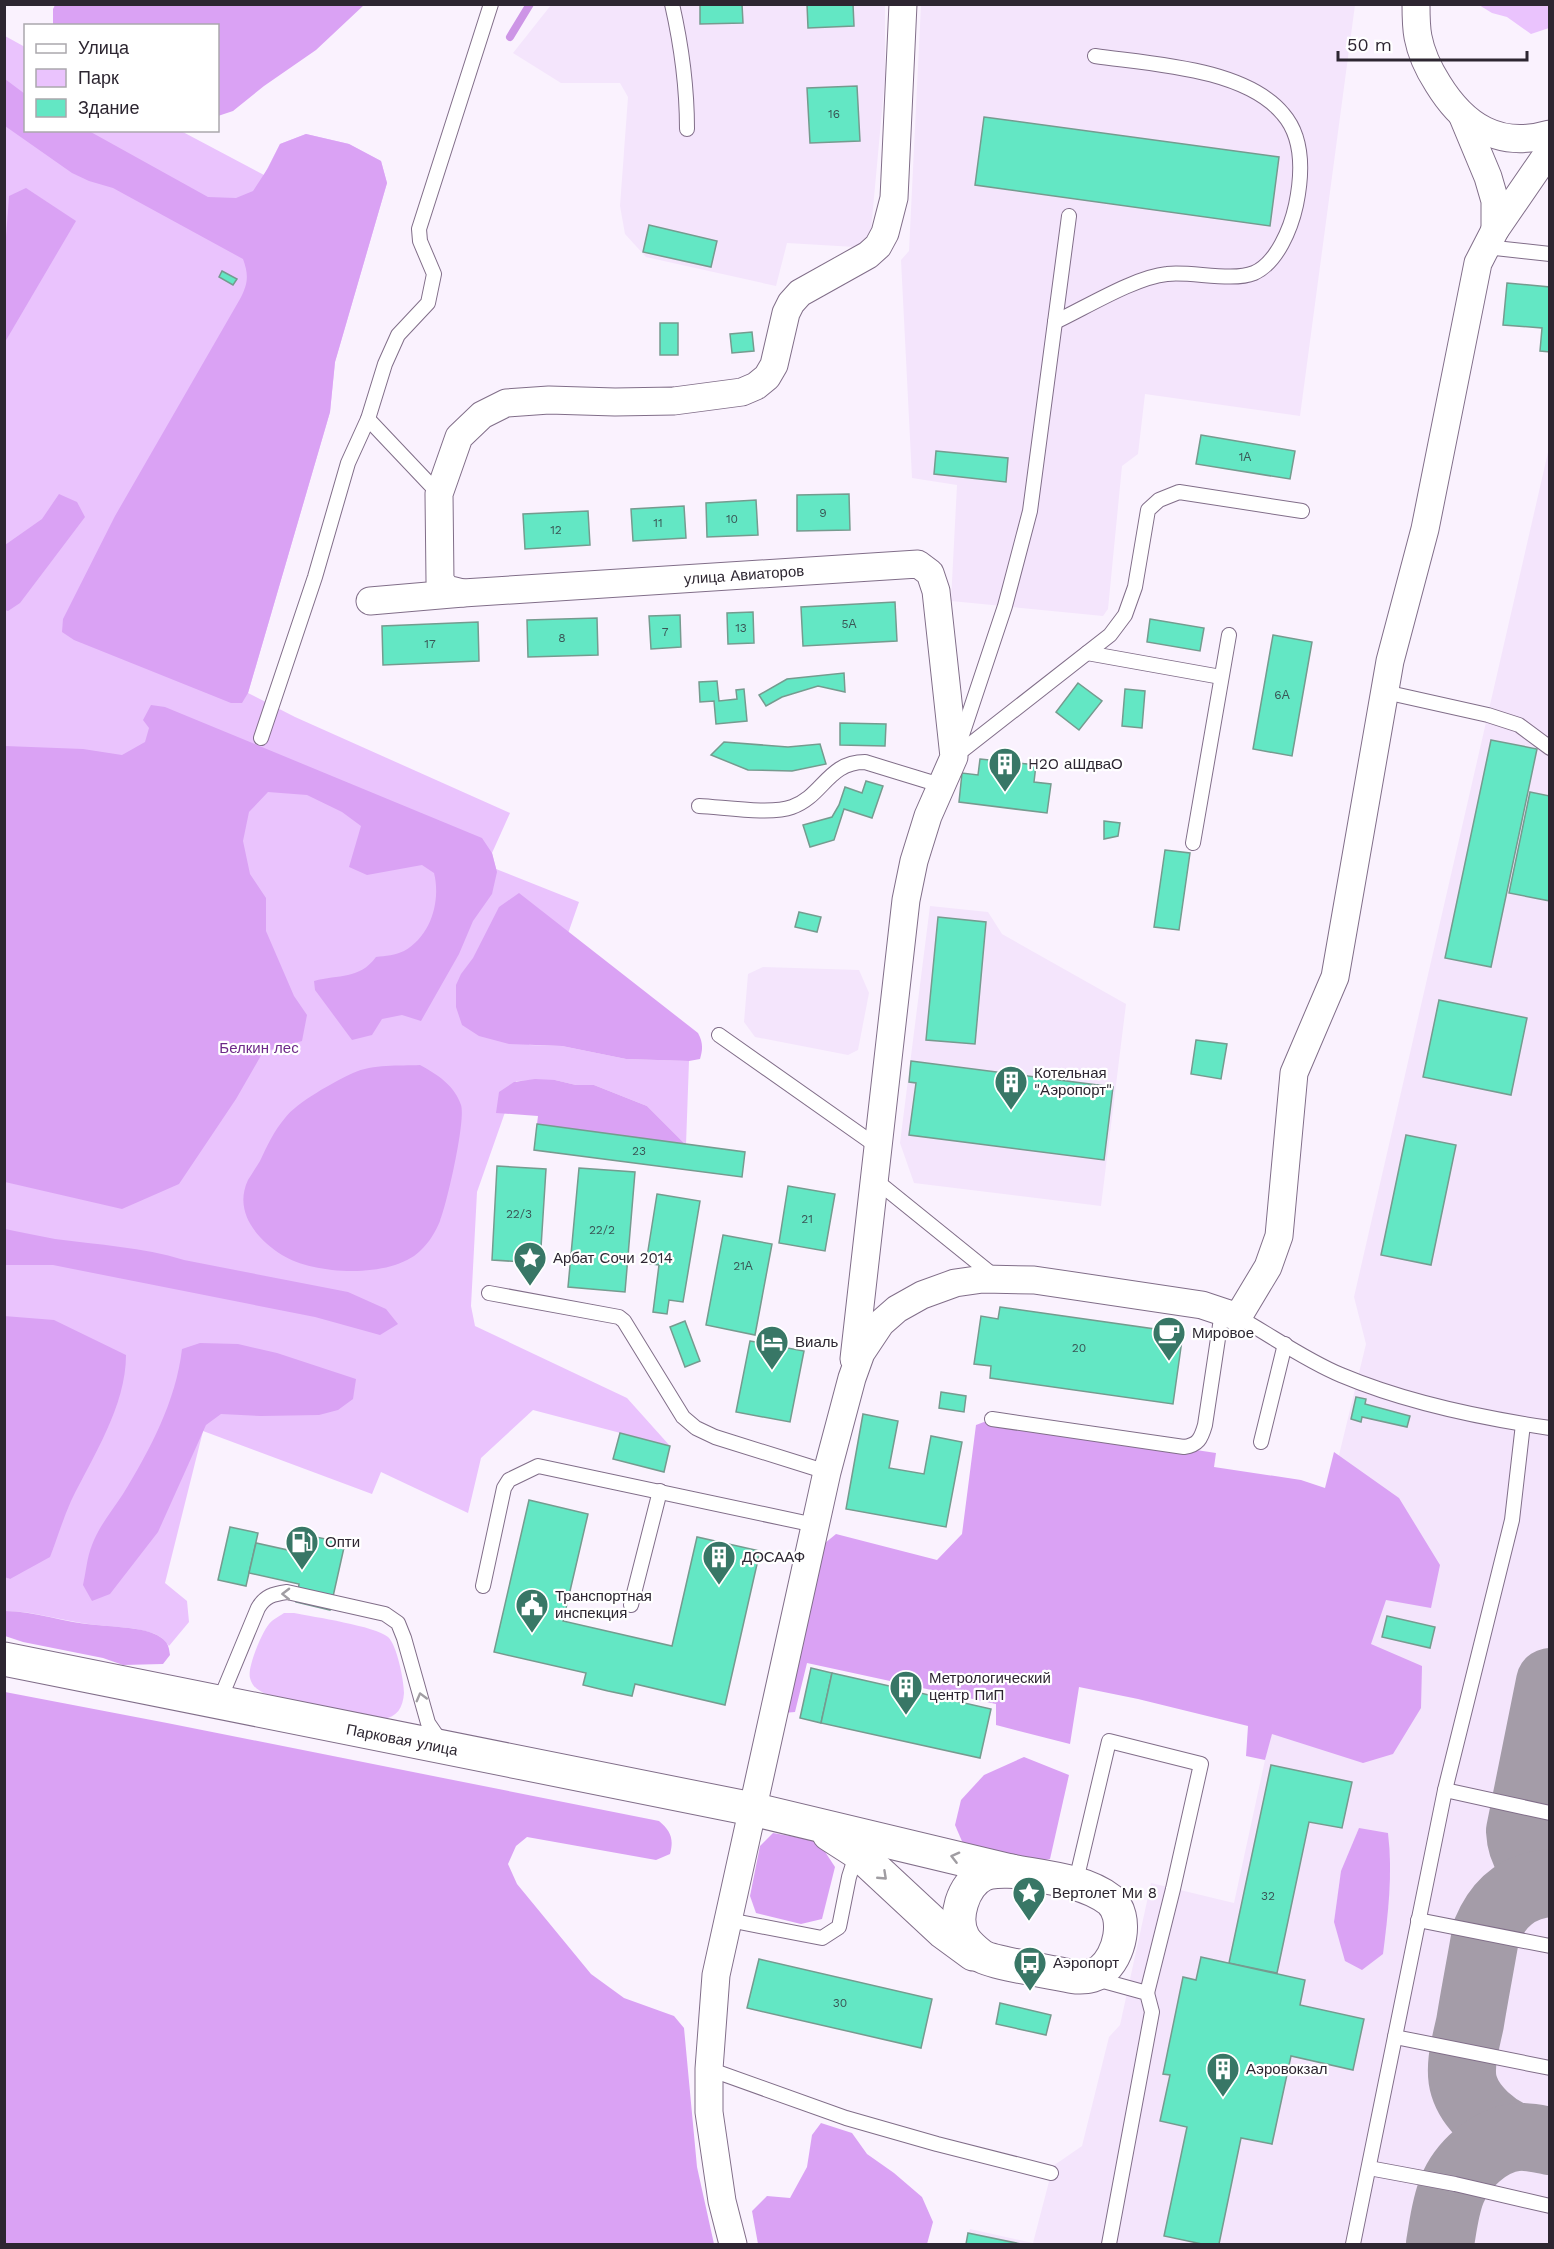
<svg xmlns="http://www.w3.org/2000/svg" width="1554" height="2249" font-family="'Work Sans',sans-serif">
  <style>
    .built { fill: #f4e5fc }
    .green { fill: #eac3fd }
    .forest { fill: #daa2f4 }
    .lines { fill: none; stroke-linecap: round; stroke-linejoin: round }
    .stream { stroke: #cd95e6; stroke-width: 8 }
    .taxiway { stroke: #a49ca8; stroke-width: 68 }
    .building { fill: #63e7c4; stroke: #759b8f; stroke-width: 1.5 }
    .lane-casing { stroke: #816e89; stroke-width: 16 }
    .street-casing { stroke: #816e89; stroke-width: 29 }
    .secondary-casing { stroke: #816e89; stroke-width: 35 }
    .lane { stroke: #fff; stroke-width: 14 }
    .street { stroke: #fff; stroke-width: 27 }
    .secondary { stroke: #fff; stroke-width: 33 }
    .oneway { stroke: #a09da2 }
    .labels { text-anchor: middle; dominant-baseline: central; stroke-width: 4.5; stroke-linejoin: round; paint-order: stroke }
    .number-label { font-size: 12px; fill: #3a5656 }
    .street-label { font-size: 15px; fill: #2d2631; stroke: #fff }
    .poi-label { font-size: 15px; fill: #2d2631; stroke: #fff; text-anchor: start }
    .park-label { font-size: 15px; fill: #6d2988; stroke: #fff }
  </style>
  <rect width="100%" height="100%" fill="#faf2fe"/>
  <g class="built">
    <polygon points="551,5 885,5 885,78 870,241 855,247 787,243 776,286 646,257 625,234 620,206 628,97 620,83 561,83 513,53"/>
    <polygon points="921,5 1355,5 1300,416 1145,394 1138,454 1122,466 1108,609 1103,616 951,601 957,485 912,478 901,260 909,251"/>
    <polygon points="1549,448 1549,2244 966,2244 970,2229 1033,2243 1053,2166 1082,2146 1109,2037 1120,2025 1151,1883 1234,1903 1265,1760 1366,1344 1354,1297"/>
    <polygon points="930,906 988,912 1002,934 1126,1004 1101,1206 914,1183 900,1143"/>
    <polygon points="763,967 859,970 869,993 858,1050 848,1055 755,1037 744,1022 748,974"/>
  </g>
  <g class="green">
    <polygon points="1479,5 1549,5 1549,28 1531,34 1507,17 1492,13"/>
    <path d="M5,36L25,47L26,130L181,131L264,175L280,144L306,134L349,144L381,161L387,183L335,362L330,412L248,693L295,717L510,813L492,853L496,869L579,902L529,1045L562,1046L626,1059L689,1061L686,1145L647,1106L594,1085H576L555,1080L516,1081L477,1192L471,1306L475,1326L627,1398L670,1446L533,1410L481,1458L468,1513L381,1472L372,1494L203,1431L165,1583L187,1601L189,1622L169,1646C165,1641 162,1637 155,1634C137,1627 115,1627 96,1625C65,1622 36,1611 5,1611V1577L10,1579L5,1549Z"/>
    <path d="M284,1613H294C314,1617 375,1626 388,1637C397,1645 404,1681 404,1693C403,1708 397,1717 383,1719L266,1694C259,1691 252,1687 250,1678C247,1668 262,1632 269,1624C273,1619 278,1617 284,1613Z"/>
  </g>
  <g class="forest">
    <polygon points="55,5 55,4 364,5 316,50 264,86 233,111 218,116 218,26 53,25 53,9"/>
    <path d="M5,79L25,94L26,130L89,131L208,197L236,198L253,191L268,168L280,144L306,134L349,144L381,161L387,183L335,362L330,412L248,693L242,703H231L74,640L62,632L63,619L115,516L240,299C248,284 249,275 243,259L113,188L89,181L72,173L5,126Z"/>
    <polygon points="26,188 76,221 5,342 4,264 9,196"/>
    <polygon points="59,494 77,502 85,517 20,603 8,611 5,610 5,545 42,519"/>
    <path d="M151,705L165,707L482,838L492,853L497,872L492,894L473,921L459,954L421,1021L402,1015L382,1019L372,1035L352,1040L315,990L314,981C339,974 359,980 376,957C385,956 396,955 404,951C431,936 441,901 434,873L422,865L367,875L349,867L361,826L342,812L307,795L268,792L249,812L243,841L250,874L266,898V931L294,996L307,1015L302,1041L263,1052L236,1099L179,1184L122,1209L5,1182V746L83,749L122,755L145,742L149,728L143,720Z"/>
    <path d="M519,893L698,1033C703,1042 703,1049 700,1059L689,1061L626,1059L562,1046L509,1044L479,1036L462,1025L456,1007V985L461,974L473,958L499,907Z"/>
    <path d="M420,1065C437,1074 455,1086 461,1105C466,1120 447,1204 440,1221C436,1231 429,1243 420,1251C391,1279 314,1275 282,1255C257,1239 233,1212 248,1180C252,1174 256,1167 260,1161C267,1146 274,1131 285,1118C297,1102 334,1082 353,1073C373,1064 399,1066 420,1065Z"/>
    <polygon points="535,1079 555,1080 576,1085 594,1085 647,1106 686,1145 537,1124 538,1116 496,1113 499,1092 514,1082"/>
    <path d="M5,1229C21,1232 38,1236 55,1239C99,1245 142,1247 184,1260L348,1292L386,1309L398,1324L380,1335L315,1317L73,1269L53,1265H5Z"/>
    <path d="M4,1316L54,1320L126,1355C126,1406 93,1456 71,1501C63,1519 57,1539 50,1557L10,1579L4,1577Z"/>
    <path d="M200,1343L238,1344L277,1353L356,1379L353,1399L338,1410L319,1415L261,1416L221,1414L206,1425L158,1532L110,1594L92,1601L83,1585C86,1572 87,1557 92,1545C99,1526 112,1511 123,1494C150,1450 176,1401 182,1349Z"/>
    <polygon points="992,1419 1216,1453 1214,1467 1301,1480 1325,1488 1334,1452 1399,1498 1440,1565 1431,1608 1386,1600 1371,1644 1422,1666 1421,1708 1393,1754 1363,1763 1272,1734 1265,1760 1246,1756 1248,1726 1138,1699 1079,1687 1070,1744 996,1725 996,1704 807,1663 795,1712 783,1713 819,1548 836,1534 937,1560 962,1534 976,1425"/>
    <path d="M5,1611C36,1611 65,1623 96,1625C113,1627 150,1627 163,1639C169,1644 169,1649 170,1655L163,1664L123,1665L103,1658L23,1642L5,1636Z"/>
    <path d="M5,1692L167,1723L659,1821C671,1831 674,1839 670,1854L656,1860L527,1837L516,1846L508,1864L517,1884L591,1974L624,1998L674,2016L684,2028L697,2167L714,2244H5Z"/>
    <polygon points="1024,1757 1069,1775 1050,1859 1032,1862 964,1846 955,1825 961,1800 984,1775"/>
    <path d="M1359,1828L1388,1833C1393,1874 1388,1914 1383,1954L1362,1970L1345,1961L1334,1922L1341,1871Z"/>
    <polygon points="773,1833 818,1841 835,1867 822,1919 801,1924 756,1913 750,1896 760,1846"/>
    <polygon points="821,2123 852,2133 867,2154 894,2173 922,2197 933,2222 927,2244 758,2244 752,2211 767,2196 790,2198 807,2167 812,2135"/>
  </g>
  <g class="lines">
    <polyline class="stream" points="510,37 530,4"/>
    <g class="taxiway">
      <path d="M1550,1682L1520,1831C1521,1851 1531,1867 1550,1875"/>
      <path d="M1515,2137C1495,2128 1471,2109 1464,2086C1458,2067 1466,2042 1470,2023C1475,1992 1481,1962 1486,1932C1498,1903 1518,1886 1550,1883"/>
      <path d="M1440,2244C1443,2227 1445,2207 1452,2190C1462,2165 1489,2140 1517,2137C1528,2136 1539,2139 1550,2141"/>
    </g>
  </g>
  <g class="building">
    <polygon points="700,4 742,4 743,23 700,24"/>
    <polygon points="807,4 853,4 854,26 808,28"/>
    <polygon points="857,86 860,141 810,143 807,88"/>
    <polygon points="984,117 1279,157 1270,226 975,185"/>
    <polygon points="649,225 717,241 711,267 643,252"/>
    <polygon points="222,271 237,279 233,285 219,277"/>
    <polygon points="1507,283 1550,287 1550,352 1540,351 1542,328 1503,325"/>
    <rect x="660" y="323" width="18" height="32"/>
    <polygon points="752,332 754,351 732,353 730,334"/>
    <polygon points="1201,435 1295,451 1290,479 1196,464"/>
    <polygon points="936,451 1008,458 1006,482 934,474"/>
    <polygon points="849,494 850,530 797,531 797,495"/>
    <polygon points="756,500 758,535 707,537 706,503"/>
    <polygon points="684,506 686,538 633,541 631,509"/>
    <polygon points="588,511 590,545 525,549 523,514"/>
    <polygon points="895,602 897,641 803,646 801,607"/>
    <polygon points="753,612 754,643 728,644 727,613"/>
    <polygon points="680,615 681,647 651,649 649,616"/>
    <polygon points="597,618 598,655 528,657 527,620"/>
    <polygon points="1150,619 1204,628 1200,651 1147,642"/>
    <polygon points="478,622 479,661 383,665 382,626"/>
    <polygon points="1273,635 1312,642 1292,756 1253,749"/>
    <polygon points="844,673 845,692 818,686 782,697 766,706 759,695 787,679"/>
    <polygon points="717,681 719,701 737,699 736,690 744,689 747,721 716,724 714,701 700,702 699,682"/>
    <polygon points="1078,683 1102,701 1079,730 1056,712"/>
    <polygon points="1125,689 1145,691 1142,728 1122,726"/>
    <polygon points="840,723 886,724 885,746 840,745"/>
    <polygon points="1491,740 1537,749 1491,967 1445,958"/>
    <polygon points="724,742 788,747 820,744 826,764 792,771 748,770 711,755"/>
    <polygon points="980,759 1036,765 1034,782 1051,784 1047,813 959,802 962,773 978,775"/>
    <polygon points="866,781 883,786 872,818 844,809 834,840 810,847 803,825 832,817 839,805 845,787 862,793"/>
    <polygon points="1530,792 1550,796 1550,901 1509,893"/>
    <polygon points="1104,821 1120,823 1118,836 1104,839"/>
    <polygon points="1165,850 1190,853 1179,930 1154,927"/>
    <polygon points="799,912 821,917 817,932 795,927"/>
    <polygon points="938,917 986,922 975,1044 926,1040"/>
    <polygon points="1439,1000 1527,1018 1511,1095 1423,1077"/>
    <polygon points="1196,1040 1227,1044 1221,1079 1191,1074"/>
    <polygon points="911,1061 1113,1087 1104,1160 909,1135 916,1083 909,1082"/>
    <polygon points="537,1124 745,1152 742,1177 534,1150"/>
    <polygon points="1406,1135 1456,1145 1431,1265 1381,1255"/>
    <polygon points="497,1166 546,1169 540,1263 492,1260"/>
    <polygon points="579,1168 635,1172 625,1292 568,1287"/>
    <polygon points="788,1186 835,1194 825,1251 779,1243"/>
    <polygon points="657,1194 700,1201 683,1302 669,1300 667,1314 653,1312 659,1265 646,1263"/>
    <polygon points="723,1235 772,1244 755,1335 706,1325"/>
    <polygon points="1000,1307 1183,1333 1173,1404 990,1378 991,1366 974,1364 981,1316 998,1319"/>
    <polygon points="685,1321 700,1361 685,1367 670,1327"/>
    <polygon points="750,1341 804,1351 790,1422 736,1412"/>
    <polygon points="941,1392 966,1396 964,1412 939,1408"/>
    <polygon points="1356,1397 1366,1399 1365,1404 1410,1416 1407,1427 1362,1417 1361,1422 1351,1419"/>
    <polygon points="863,1414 898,1421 889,1468 924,1474 931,1436 962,1442 946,1527 846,1509"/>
    <polygon points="620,1433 670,1446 664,1472 613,1459"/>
    <polygon points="529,1500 588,1514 563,1621 672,1646 697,1537 760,1551 725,1705 635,1684 632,1696 608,1691 583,1685 586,1673 494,1652"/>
    <polygon points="230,1527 258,1533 246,1586 218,1580"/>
    <polygon points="311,1536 345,1543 330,1610 296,1602 299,1584 249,1573 256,1543 306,1554"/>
    <polygon points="1387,1616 1435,1627 1430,1648 1382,1637"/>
    <polygon points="811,1668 832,1673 821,1723 800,1718"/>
    <polygon points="832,1673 991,1709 980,1758 821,1723"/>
    <polygon points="1271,1765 1352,1782 1342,1828 1309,1822 1277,1973 1229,1963"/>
    <polygon points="1201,1957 1305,1980 1300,2005 1364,2019 1353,2070 1291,2056 1272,2144 1241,2138 1219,2244 1202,2244 1164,2236 1187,2127 1160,2121 1170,2075 1163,2074 1183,1977 1196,1980"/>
    <polygon points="759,1959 932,1999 921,2048 747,2008"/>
    <polygon points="1000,2003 1051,2015 1046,2035 996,2024"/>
    <polygon points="968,2233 1021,2244 966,2244"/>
  </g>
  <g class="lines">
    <g class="lane-casing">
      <g id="lane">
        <path d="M672,4C682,48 687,85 687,129"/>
        <polyline points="1486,247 1550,254"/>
        <path d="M1055,322C1085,308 1135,277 1167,274C1191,271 1232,282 1254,273C1277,263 1291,228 1296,205C1302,176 1304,138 1283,114C1245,68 1151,64 1095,56"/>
        <polyline points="368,419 439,494"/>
        <polyline points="1087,653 1221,677"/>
        <polyline points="1385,692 1488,715 1519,725 1550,748"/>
        <polyline points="261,738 315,577 348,463 368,419 385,364 398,335 428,303 434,274 420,241 419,229 491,4"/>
        <polyline points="959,744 1005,606 1030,511 1069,216"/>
        <polyline points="954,757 1110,635 1125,615 1135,587 1148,510 1159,500 1179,492 1302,511"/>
        <path d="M699,806C723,807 771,815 792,807C823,796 828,762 865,762L940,785"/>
        <polyline points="1193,843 1229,635"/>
        <polyline points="719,1035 878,1147"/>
        <polyline points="874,1179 994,1276"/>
        <polyline points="489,1293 619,1317 624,1321 683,1417 696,1428 715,1437 827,1472"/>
        <path d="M1238,1317C1272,1336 1305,1360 1341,1375C1405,1402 1481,1418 1550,1428"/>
        <path d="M992,1419L1184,1447C1198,1445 1201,1439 1205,1425L1222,1312"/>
        <polyline points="1261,1442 1285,1344"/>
        <polyline points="483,1586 504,1488 509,1480 538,1466 815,1525"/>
        <polyline points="631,1605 660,1491"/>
        <path d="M219,1702L258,1608C265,1596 273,1594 287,1592L385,1614L398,1623L404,1638L428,1723L441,1742"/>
        <polyline points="1445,1790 1550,1813"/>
        <polyline points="1075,1885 1109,1741 1201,1764 1173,1889 1147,1993"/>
        <polyline points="729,1920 822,1938 839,1927 849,1877 857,1852"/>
        <polyline points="1418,1920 1550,1946"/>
        <polyline points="1096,1979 1147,1993 1152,2012 1109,2244"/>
        <polyline points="1395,2037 1550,2068"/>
        <polyline points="709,2069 846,2118 937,2144 1051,2173"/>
        <polyline points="1369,2168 1455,2184 1550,2206"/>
        <polyline points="1353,2244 1445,1790 1512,1520 1523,1424"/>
      </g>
    </g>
    <g class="street-casing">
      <g id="street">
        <path d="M1416,4C1416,15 1416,27 1418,37C1421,53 1429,70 1438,84C1464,126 1499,149 1550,134"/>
        <polyline points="1463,117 1488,177 1495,201 1495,230"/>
        <polyline points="463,593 447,589 440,581 439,494 459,437 482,415 506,403 549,400 615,402 674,401 742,392 756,386 767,377 774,365 786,313 791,303 800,293 868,255 878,246 885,233 894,198 903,4"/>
        <polyline points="370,601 463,593 918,564 930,573 936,591 954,757 928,816 914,861 906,900 854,1359"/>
        <polyline points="733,2244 722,2201 709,2112 709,2069 716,1975 827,1472 852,1378 861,1353 881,1323 897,1309 922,1295 955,1283 983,1279 1034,1280 1202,1305 1238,1317 1268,1267 1279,1236 1294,1073 1335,977 1390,661 1425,529 1478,263 1495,230 1550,150"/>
      </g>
    </g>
    <g class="secondary-casing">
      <g id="secondary">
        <polyline points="4,1659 752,1809 1011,1871"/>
        <polyline points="829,1834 857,1852 943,1932 973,1954"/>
        <path d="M1011,1871C1043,1877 1084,1880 1110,1900C1129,1916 1120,1957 1101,1971C1093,1977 1085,1977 1075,1977C1058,1973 990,1963 980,1955C975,1951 968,1945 964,1939C952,1919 963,1884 984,1874C992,1871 1003,1871 1011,1871Z"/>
      </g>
    </g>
    <use href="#lane" class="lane"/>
    <use href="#street" class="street"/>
    <use href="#secondary" class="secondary"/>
  </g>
  <defs><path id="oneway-chevron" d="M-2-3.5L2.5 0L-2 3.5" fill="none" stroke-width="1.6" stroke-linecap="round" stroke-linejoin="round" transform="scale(1.5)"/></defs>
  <g class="oneway">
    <use href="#oneway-chevron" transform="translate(286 1594) rotate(-179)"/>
    <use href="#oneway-chevron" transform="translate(421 1697) rotate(-105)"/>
    <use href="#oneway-chevron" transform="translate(955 1857) rotate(-166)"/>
    <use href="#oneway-chevron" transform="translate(883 1876) rotate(43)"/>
  </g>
  <defs>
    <g id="building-pin" transform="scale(1.725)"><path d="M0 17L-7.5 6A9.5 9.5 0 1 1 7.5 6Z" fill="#387766" stroke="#fff"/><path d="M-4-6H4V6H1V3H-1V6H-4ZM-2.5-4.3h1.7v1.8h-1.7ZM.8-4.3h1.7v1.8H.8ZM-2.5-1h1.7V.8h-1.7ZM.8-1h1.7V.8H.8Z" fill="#fff"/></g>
    <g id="sight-pin" transform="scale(1.725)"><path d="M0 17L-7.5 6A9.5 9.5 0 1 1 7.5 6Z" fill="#387766" stroke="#fff"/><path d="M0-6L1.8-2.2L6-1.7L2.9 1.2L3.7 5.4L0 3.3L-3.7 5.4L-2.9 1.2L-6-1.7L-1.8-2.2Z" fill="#fff"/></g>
    <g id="cafe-pin" transform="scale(1.725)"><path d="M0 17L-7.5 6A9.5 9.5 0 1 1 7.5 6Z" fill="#387766" stroke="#fff"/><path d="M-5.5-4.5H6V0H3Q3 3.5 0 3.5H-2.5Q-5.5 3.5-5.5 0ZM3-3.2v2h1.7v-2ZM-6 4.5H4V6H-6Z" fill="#fff"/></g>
    <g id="hotel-pin" transform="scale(1.725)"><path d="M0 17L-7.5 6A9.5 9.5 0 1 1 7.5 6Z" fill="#387766" stroke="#fff"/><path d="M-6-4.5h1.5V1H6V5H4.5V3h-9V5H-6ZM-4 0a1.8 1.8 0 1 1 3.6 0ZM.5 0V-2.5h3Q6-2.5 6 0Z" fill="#fff"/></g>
    <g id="fuel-pin" transform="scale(1.725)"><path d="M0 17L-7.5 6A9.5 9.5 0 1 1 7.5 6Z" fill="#387766" stroke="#fff"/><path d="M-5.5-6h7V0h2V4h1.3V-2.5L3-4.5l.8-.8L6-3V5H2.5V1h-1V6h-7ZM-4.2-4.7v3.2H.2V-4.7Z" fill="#fff"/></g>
    <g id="civic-pin" transform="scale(1.725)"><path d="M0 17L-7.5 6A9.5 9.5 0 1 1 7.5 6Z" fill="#387766" stroke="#fff"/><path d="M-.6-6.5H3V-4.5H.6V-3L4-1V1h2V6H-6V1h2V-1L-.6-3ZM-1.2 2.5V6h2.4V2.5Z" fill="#fff"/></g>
    <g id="bus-pin" transform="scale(1.725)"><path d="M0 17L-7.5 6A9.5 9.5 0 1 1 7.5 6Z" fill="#387766" stroke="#fff"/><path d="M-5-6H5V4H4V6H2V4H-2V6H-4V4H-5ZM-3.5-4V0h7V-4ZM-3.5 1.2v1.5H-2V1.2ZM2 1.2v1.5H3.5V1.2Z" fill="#fff"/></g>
  </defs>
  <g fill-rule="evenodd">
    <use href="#building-pin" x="1005" y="764"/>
    <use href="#building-pin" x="1011" y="1082"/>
    <use href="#sight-pin" x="530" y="1258"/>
    <use href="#cafe-pin" x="1169" y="1333"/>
    <use href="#hotel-pin" x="772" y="1342"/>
    <use href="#fuel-pin" x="302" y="1542"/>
    <use href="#building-pin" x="719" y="1557"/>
    <use href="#civic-pin" x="532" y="1605"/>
    <use href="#building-pin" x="906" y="1687"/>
    <use href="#sight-pin" x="1029" y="1893"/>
    <use href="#bus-pin" x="1030" y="1963"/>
    <use href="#building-pin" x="1223" y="2069"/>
  </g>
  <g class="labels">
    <g class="number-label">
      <text x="834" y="114">16</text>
      <text x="1245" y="457">1А</text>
      <text x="823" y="513">9</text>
      <text x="732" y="519">10</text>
      <text x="658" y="523">11</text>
      <text x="556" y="530">12</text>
      <text x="849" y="624">5А</text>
      <text x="741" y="628">13</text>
      <text x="665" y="632">7</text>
      <text x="562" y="638">8</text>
      <text x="430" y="644">17</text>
      <text x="1282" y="695">6А</text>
      <text x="639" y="1151">23</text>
      <text x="519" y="1214">22/3</text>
      <text x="807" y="1219">21</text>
      <text x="602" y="1230">22/2</text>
      <text x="743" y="1266">21А</text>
      <text x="1079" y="1348">20</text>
      <text x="1268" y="1896">32</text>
      <text x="840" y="2003">30</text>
    </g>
    <g class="street-label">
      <text transform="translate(744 575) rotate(-4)">улица Авиаторов</text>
      <text transform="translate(402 1740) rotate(11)">Парковая улица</text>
    </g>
    <g class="poi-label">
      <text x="1028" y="764">H2O аШдваО</text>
      <text x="1034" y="1073">Котельная<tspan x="1034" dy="17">"Аэропорт"</tspan></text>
      <text x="553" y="1258">Арбат Сочи 2014</text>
      <text x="1192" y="1333">Мировое</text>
      <text x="795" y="1342">Виаль</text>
      <text x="325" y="1542">Опти</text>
      <text x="742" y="1557">ДОСААФ</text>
      <text x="555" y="1596">Транспортная<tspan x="555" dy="17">инспекция</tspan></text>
      <text x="929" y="1678">Метрологический<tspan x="929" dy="17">центр ПиП</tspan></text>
      <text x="1052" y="1893">Вертолет Ми 8</text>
      <text x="1053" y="1963">Аэропорт</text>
      <text x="1246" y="2069">Аэровокзал</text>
    </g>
    <g class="park-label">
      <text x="259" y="1048">Белкин лес</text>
    </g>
  </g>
  <rect width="1554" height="2249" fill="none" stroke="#2d2631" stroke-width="12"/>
  <rect x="24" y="24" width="195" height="108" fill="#ffffff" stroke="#aba8ad" stroke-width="1.5"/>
  <rect x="36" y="44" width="30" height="9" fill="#ffffff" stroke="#aba8ad" stroke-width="1.5"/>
  <text x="78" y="54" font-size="18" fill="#2d2631">Улица</text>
  <rect x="36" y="69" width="30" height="18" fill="#eac3fd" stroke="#aba8ad" stroke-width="1.5"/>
  <text x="78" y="84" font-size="18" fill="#2d2631">Парк</text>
  <rect x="36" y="99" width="30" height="18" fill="#63e7c4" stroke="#aba8ad" stroke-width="1.5"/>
  <text x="78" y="114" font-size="18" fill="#2d2631">Здание</text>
  <path d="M1338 51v9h189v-9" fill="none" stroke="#2d2631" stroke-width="3"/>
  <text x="1347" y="51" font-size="18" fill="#2d2631" stroke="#ffffff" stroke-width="4.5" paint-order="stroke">50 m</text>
</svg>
